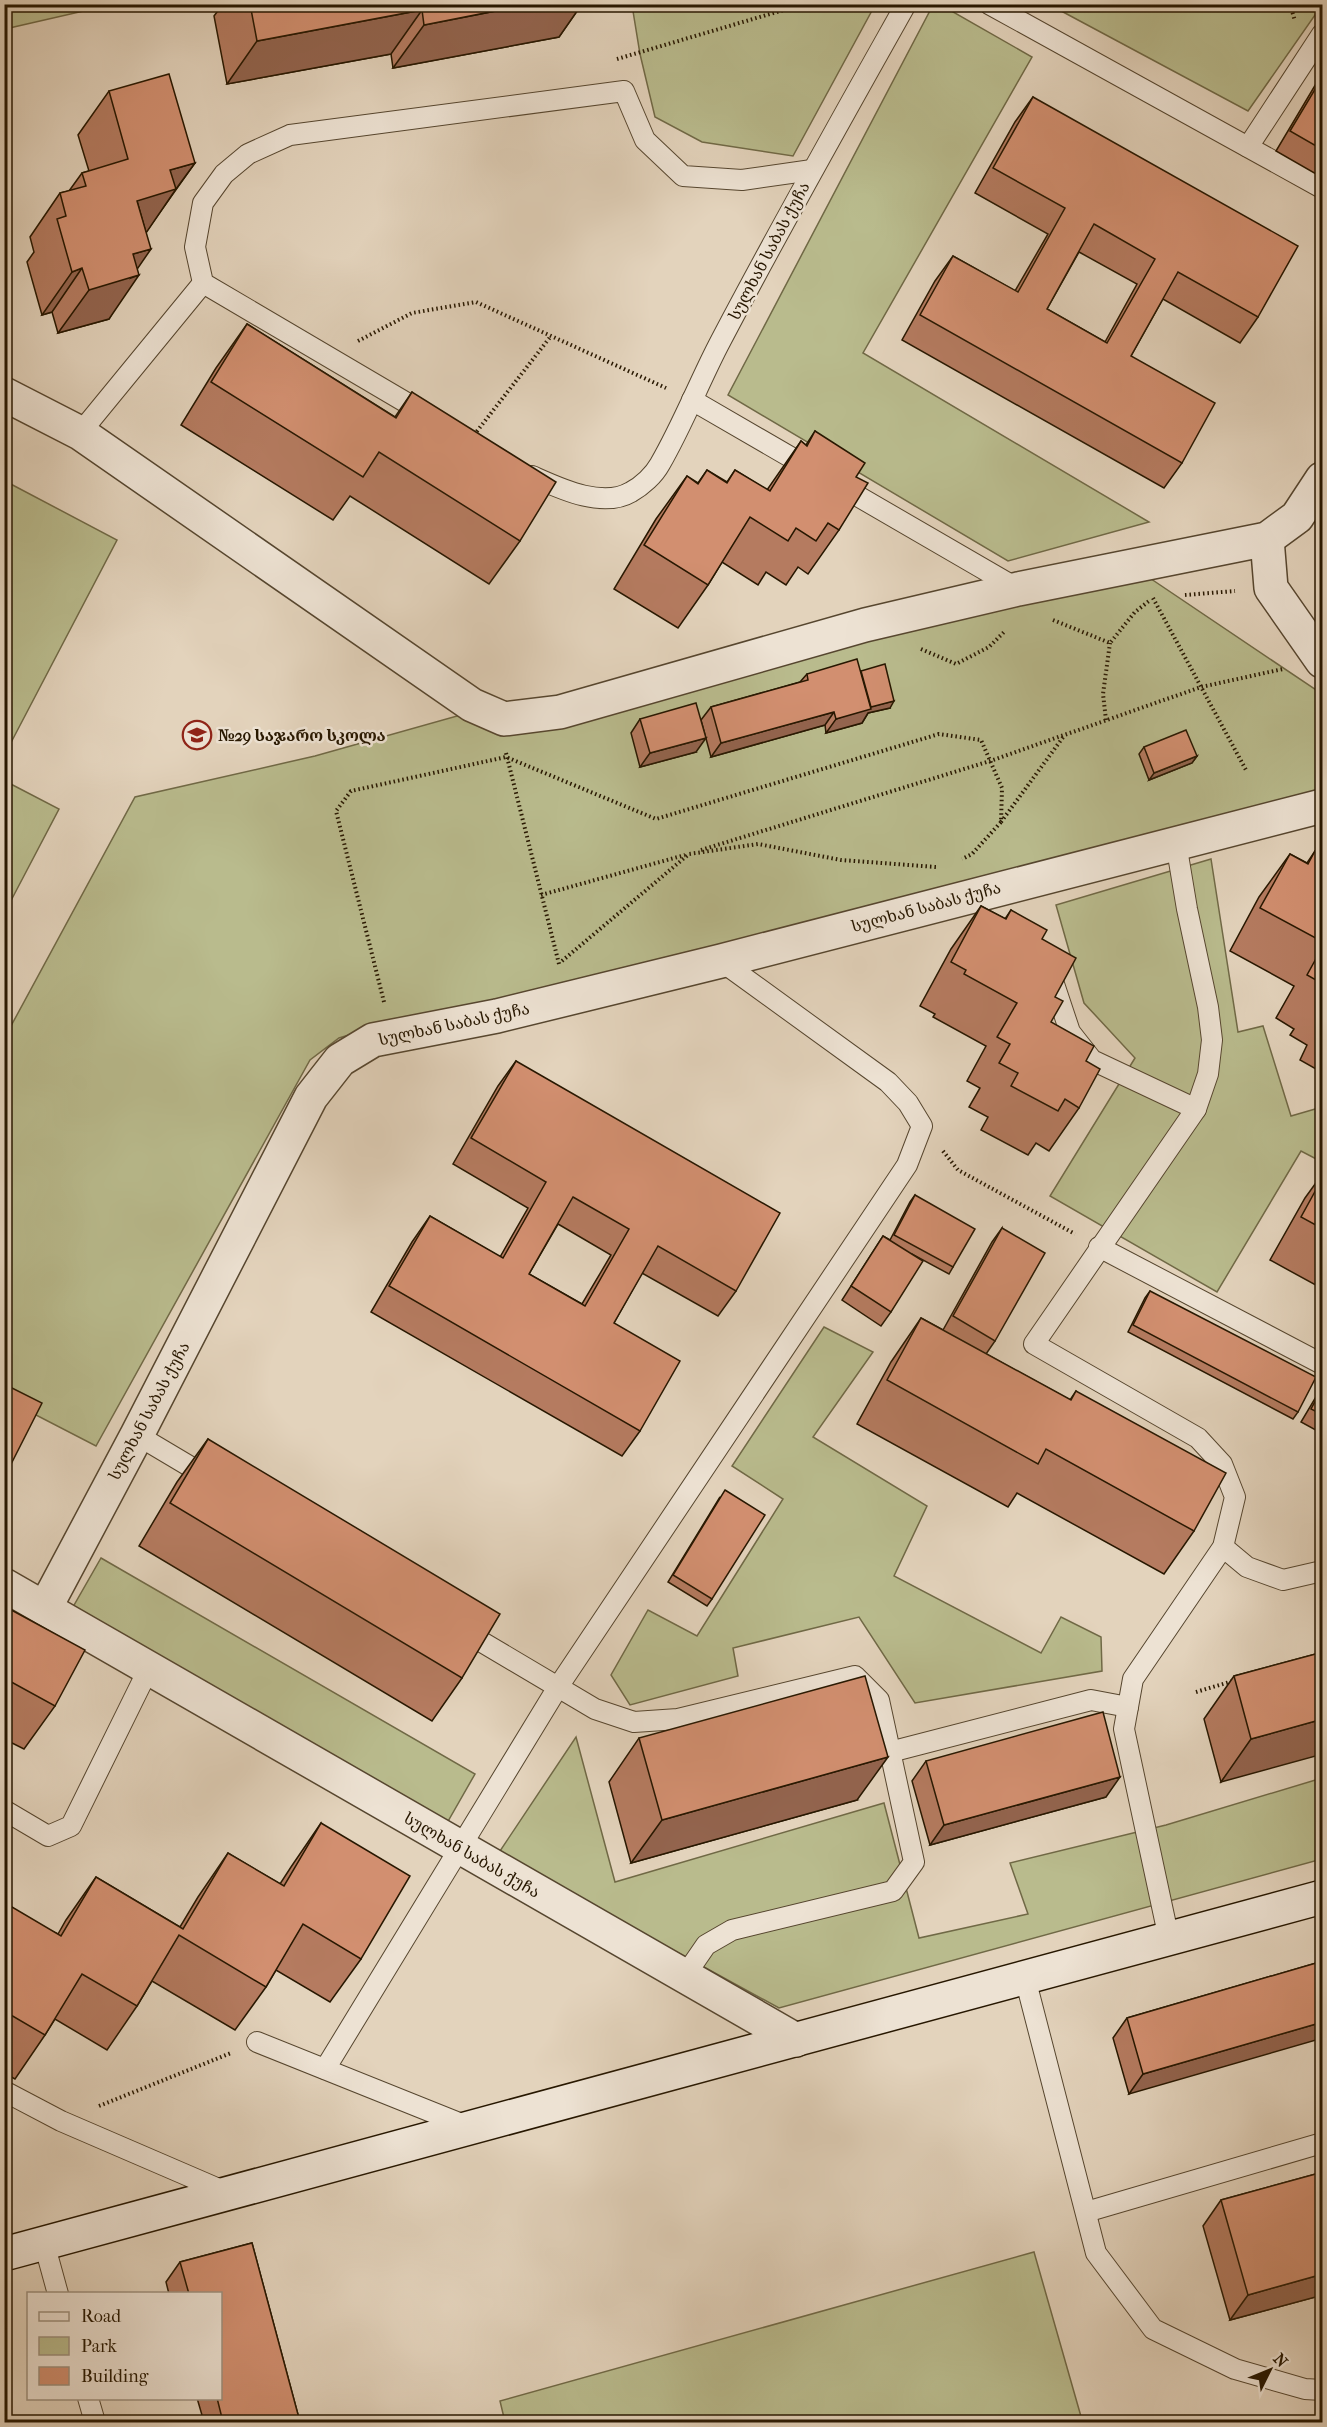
<svg xmlns="http://www.w3.org/2000/svg" width="1327" height="2427" font-family="'IM FELL French Canon','Noto Serif Georgian',serif">
  <style>
    .green { fill: #b9bb8d; stroke: #706946; stroke-width: 1.5 }
    .lines { fill: none; stroke-linecap: round; stroke-linejoin: round }
    .lane-casing { stroke: #56462f; stroke-width: 22 }
    .street-casing { stroke: #56462f; stroke-width: 36 }
    .secondary-casing { stroke: #271700; stroke-width: 36 }
    .path { stroke: #271700; stroke-width: 4; stroke-dasharray: 1.5 3; stroke-linecap: butt }
    .lane { stroke: #ede2d3; stroke-width: 20 }
    .street { stroke: #ede2d3; stroke-width: 33 }
    .secondary { stroke: #ede2d3; stroke-width: 33 }
    .wall { fill: #b57b60; stroke: #271700; stroke-width: 1.5; fill-rule: evenodd }
    .shaded-wall { fill: #93644e; stroke: #271700; stroke-width: 1.5 }
    .building { fill: #d28f70; stroke: #271700; stroke-width: 1.5; fill-rule: evenodd }
    .labels { text-anchor: middle; dominant-baseline: central; stroke-width: 5; stroke-linejoin: round; paint-order: stroke }
    .street-label { font-size: 16px; fill: #271700; stroke: #ede2d3 }
    .poi-label { font-size: 16px; font-weight: bold; fill: #271700; stroke: #ede2d3; text-anchor: start }
  </style>
  <rect width="100%" height="100%" fill="#e3d3bc"/>
  <filter id="stains"><feTurbulence type="fractalNoise" baseFrequency=".00333" numOctaves="4"/><feColorMatrix values="0 0 0 0 .2 0 0 0 0 .09 0 0 0 0 .02 0 0 0 .5 -.17"/></filter>
  <radialGradient id="worn" r=".72"><stop offset=".6" stop-color="#630" stop-opacity="0"/><stop offset="1" stop-color="#630" stop-opacity=".3"/></radialGradient>
  <g class="green">
    <polygon points="5,4 110,4 110,5 5,29"/>
    <polygon points="632,5 632,4 875,5 793,156 702,142 655,117 640,54"/>
    <polygon points="933,5 941,5 1032,57 863,353 1149,522 1008,561 728,395"/>
    <polygon points="1050,5 1322,5 1248,111"/>
    <polygon points="5,481 117,540 5,754"/>
    <polygon points="1120,558 1322,694 1322,798 732,950 379,1026 339,1038 310,1060 96,1446 5,1399 5,1037 135,797 315,756 496,705 526,720"/>
    <polygon points="5,781 59,809 5,912"/>
    <polygon points="1211,859 1238,1032 1263,1026 1291,1116 1322,1107 1322,1162 1301,1151 1217,1292 1050,1196 1135,1058 1084,1003 1056,905"/>
    <polygon points="824,1327 873,1352 813,1437 927,1506 894,1576 1041,1653 1061,1617 1101,1637 1102,1671 915,1703 859,1617 733,1648 738,1676 630,1705 611,1675 648,1610 697,1636 783,1499 732,1466"/>
    <polygon points="101,1558 475,1774 447,1823 73,1607"/>
    <polygon points="576,1737 615,1882 884,1803 919,1938 1028,1914 1010,1863 1166,1825 1322,1778 1322,1859 779,2008 498,1854"/>
    <polygon points="1034,2252 1082,2420 1079,2422 505,2422 500,2401"/>
  </g>
  <g class="lines">
    <g class="lane-casing">
      <g id="lane">
        <polyline points="989,4 1322,188"/>
        <polyline points="1248,147 1322,34"/>
        <polyline points="692,400 1018,589"/>
        <polyline points="429,416 203,283 195,247 203,203 224,174 248,154 290,135 624,91 645,140 683,176 742,180 812,170"/>
        <polyline points="80,433 203,283"/>
        <path d="M532,476C559,488 602,509 631,492C642,486 654,475 660,464C682,426 698,385 718,346C778,231 842,118 906,4"/>
        <polyline points="1049,969 1070,1032 1092,1060 1196,1109"/>
        <polyline points="1099,1247 1322,1364"/>
        <polyline points="137,1435 211,1479"/>
        <polyline points="1223,1547 1247,1567 1283,1580 1322,1571"/>
        <polyline points="460,1629 595,1709 634,1722 678,1719 855,1676 879,1700 914,1862 893,1891 732,1930 706,1945 684,1977"/>
        <polyline points="890,1752 1091,1700 1128,1707"/>
        <polyline points="4,1810 48,1836 71,1826 149,1668"/>
        <polyline points="1169,1939 1124,1729 1133,1679 1223,1547 1235,1497 1222,1464 1198,1438 1034,1344 1196,1109 1208,1074 1212,1040 1208,1007 1187,909 1176,843"/>
        <polyline points="1025,1978 1096,2253 1153,2329 1235,2369 1305,2389 1322,2390"/>
        <polyline points="257,2042 469,2127"/>
        <polyline points="325,2069 558,1687 907,1165 922,1126 908,1103 888,1082 721,961"/>
        <polyline points="4,2091 61,2121 228,2193"/>
        <polyline points="1086,2212 1322,2143"/>
        <polyline points="44,2243 58,2294"/>
        <polyline points="88,2398 95,2422"/>
      </g>
    </g>
    <g class="street-casing">
      <g id="street">
        <polyline points="4,394 80,433 472,705 504,719 560,712 865,625 1018,589 1267,539 1297,517 1322,479"/>
        <polyline points="1267,539 1271,588 1322,661"/>
        <polyline points="4,1585 796,2040"/>
        <polyline points="45,1608 137,1435 311,1097 340,1060 373,1040 497,1016 721,961 1322,806"/>
      </g>
    </g>
    <g class="secondary-casing">
      <polyline id="secondary" points="4,2254 1322,1897"/>
    </g>
    <g class="path">
      <polyline points="1290,4 1295,21"/>
      <polyline points="617,59 804,4"/>
      <polyline points="358,341 412,313 476,302 666,388"/>
      <polyline points="474,435 551,336"/>
      <polyline points="1185,595 1235,591"/>
      <polyline points="1153,598 1246,770"/>
      <polyline points="1053,620 1110,643 1135,612 1149,601"/>
      <polyline points="921,649 956,664 989,647 1005,631"/>
      <polyline points="1106,720 1103,694 1110,643"/>
      <polyline points="506,753 559,964"/>
      <polyline points="1001,822 1064,736"/>
      <polyline points="701,850 990,761 1201,687 1283,669"/>
      <polyline points="541,895 685,855"/>
      <polyline points="562,961 689,854 758,844 841,860 936,867"/>
      <polyline points="384,1002 336,811 351,791 506,757 656,819 939,734 981,740 1002,788 1001,822 972,854 962,859"/>
      <polyline points="943,1151 958,1170 1075,1234"/>
      <polyline points="1196,1692 1233,1681"/>
      <polyline points="99,2106 231,2053"/>
    </g>
    <use href="#lane" class="lane"/>
    <use href="#street" class="street"/>
    <use href="#secondary" class="secondary"/>
  </g>
  <g class="wall">
    <polygon points="223,4 582,4 559,37 393,68 391,54 227,84 214,16"/>
    <polygon points="1323,72 1323,178 1276,151"/>
    <polygon points="109,91 195,163 146,232 137,269 109,319 58,333 52,312 42,315 27,262 34,252 30,237 60,193 69,191 82,173 89,171 78,135"/>
    <path d="M1033,97L1258,317L1240,343L1163,299L1131,356L1182,463L1164,488L902,340L935,281L953,256L1015,291L1048,234L975,193L1015,122ZM1079,252L1137,284L1105,342L1047,309Z"/>
    <polygon points="247,324 395,417 412,392 520,541 489,584 350,496 333,520 181,425 216,368"/>
    <polygon points="815,431 856,477 839,530 808,574 798,567 786,585 766,572 758,585 722,562 708,585 678,628 614,589 656,519 687,476 698,483 707,470 727,482 735,470 767,490 801,441 806,445"/>
    <polygon points="861,671 890,708 868,713 862,723 826,733 825,725 711,757 701,720 711,707 800,682 807,674"/>
    <polygon points="640,719 696,752 640,767 631,733"/>
    <polygon points="1144,747 1197,756 1192,763 1149,780 1139,754"/>
    <polygon points="1315,851 1323,855 1323,1073 1300,1060 1307,1045 1290,1035 1294,1029 1276,1018 1294,986 1230,951 1259,897 1290,854 1307,863"/>
    <polygon points="981,906 1005,919 1011,910 1042,939 1055,997 1051,1022 1086,1061 1079,1108 1049,1151 1036,1143 1028,1155 981,1130 988,1117 969,1107 980,1088 967,1081 986,1046 933,1017 935,1014 920,1006 951,949"/>
    <path d="M516,1061L736,1291L718,1316L642,1273L614,1323L640,1431L622,1456L371,1312L412,1242L430,1216L500,1257L528,1208L453,1164L498,1086ZM558,1224L611,1255L582,1304L529,1274Z"/>
    <polygon points="1323,1173 1323,1289 1270,1260 1305,1198"/>
    <polygon points="915,1195 953,1267 949,1274 912,1254 891,1312 881,1326 842,1300 883,1236 890,1240 910,1202"/>
    <polygon points="1002,1228 995,1341 986,1354 1070,1400 1076,1391 1194,1531 1164,1574 1017,1493 1008,1507 857,1424 891,1362 921,1318 943,1330 992,1242"/>
    <polygon points="1150,1291 1298,1412 1293,1419 1128,1332 1145,1298"/>
    <polygon points="1323,1385 1323,1434 1301,1422"/>
    <polygon points="208,1439 462,1678 432,1721 139,1546 177,1482"/>
    <polygon points="720,1497 712,1599 707,1606 668,1582"/>
    <polygon points="4,1606 55,1706 24,1749 4,1739"/>
    <polygon points="1323,1652 1221,1782 1204,1719 1234,1676"/>
    <polygon points="639,1738 857,1800 631,1863 609,1782"/>
    <polygon points="926,1761 1106,1797 930,1845 912,1781"/>
    <polygon points="321,1823 361,1959 330,2002 276,1970 266,1987 235,2030 152,1981 137,2006 107,2050 55,2019 45,2035 15,2079 4,2073 4,1908 58,1934 66,1920 96,1877 180,1927 198,1897 228,1853 280,1884 291,1867"/>
    <polygon points="1323,1961 1129,2094 1113,2038 1127,2018"/>
    <polygon points="1323,2172 1323,2295 1230,2320 1203,2226 1221,2200"/>
    <polygon points="252,2243 300,2422 204,2422 197,2398 220,2398 220,2294 169,2294 166,2282 180,2262"/>
  </g>
  <g class="shaded-wall">
    <polygon points="531,4 582,4 559,37 393,68 424,25"/>
    <polygon points="422,10 391,54 227,84 257,41"/>
    <polygon points="195,163 176,189 146,233 137,201 170,170"/>
    <polygon points="151,249 131,278 139,275 109,319 58,333 89,290 133,254"/>
    <polygon points="82,268 52,312 42,315 72,272"/>
    <polygon points="894,701 890,708 868,713 862,723 826,733 836,719 865,708"/>
    <polygon points="834,712 825,725 711,757 721,743"/>
    <polygon points="706,738 696,752 640,767 650,753"/>
    <polygon points="1197,756 1192,763 1149,780 1154,773"/>
    <polygon points="1323,1719 1323,1754 1221,1782 1251,1739"/>
    <polygon points="888,1757 857,1800 631,1863 662,1820"/>
    <polygon points="1120,1777 1106,1797 930,1845 944,1825"/>
    <polygon points="1323,2022 1323,2038 1129,2094 1143,2074"/>
    <polygon points="1323,2274 1323,2295 1230,2320 1248,2295"/>
  </g>
  <g class="building">
    <polygon points="250,4 531,4 424,25 422,10 257,41"/>
    <polygon points="169,74 195,163 170,170 176,189 137,201 151,249 133,254 139,275 89,290 82,268 72,272 57,219 66,216 60,193 86,186 82,173 128,159 109,91"/>
    <polygon points="1323,76 1323,150 1290,131"/>
    <path d="M1033,97L1298,246L1258,317L1178,272L1131,356L1215,403L1182,463L920,315L953,256L1018,292L1065,208L993,168ZM1094,224L1155,259L1107,343L1047,309Z"/>
    <polygon points="247,324 396,418 412,392 556,482 520,541 379,452 363,477 211,382"/>
    <polygon points="815,431 865,463 856,477 868,483 839,530 828,523 816,541 796,528 788,541 750,517 708,585 644,545 687,476 698,484 707,470 727,483 735,470 770,491 801,441 807,446"/>
    <polygon points="857,659 871,709 836,719 834,712 721,743 711,707 808,680 807,674"/>
    <polygon points="885,664 894,701 871,707 861,671"/>
    <polygon points="696,703 706,738 650,753 640,719"/>
    <polygon points="1186,730 1197,756 1154,773 1144,747"/>
    <polygon points="1315,851 1323,855 1323,942 1260,908 1290,854 1308,864"/>
    <polygon points="981,906 1006,919 1011,910 1047,930 1042,939 1076,958 1055,997 1063,1001 1051,1022 1094,1046 1086,1061 1100,1069 1079,1108 1065,1099 1058,1111 1011,1086 1018,1073 999,1063 1010,1044 997,1037 1017,1003 964,974 966,970 951,962"/>
    <polygon points="1323,946 1323,984 1307,975"/>
    <path d="M516,1061L780,1213L736,1291L658,1246L614,1323L680,1361L640,1431L389,1286L430,1216L503,1258L546,1182L471,1138ZM573,1197L629,1229L585,1306L529,1274Z"/>
    <polygon points="1323,1177 1323,1229 1301,1217"/>
    <polygon points="915,1195 975,1229 953,1267 894,1235"/>
    <polygon points="1002,1228 1045,1253 995,1341 953,1316"/>
    <polygon points="883,1236 923,1261 891,1312 851,1286"/>
    <polygon points="1150,1291 1316,1377 1298,1412 1133,1325"/>
    <polygon points="921,1318 1071,1400 1076,1391 1226,1473 1194,1531 1046,1449 1038,1464 887,1380"/>
    <polygon points="4,1384 42,1403 4,1478"/>
    <polygon points="1323,1387 1323,1415 1311,1409"/>
    <polygon points="208,1439 500,1614 462,1678 170,1503"/>
    <polygon points="725,1490 765,1515 712,1599 673,1575"/>
    <polygon points="4,1606 85,1650 55,1706 4,1678"/>
    <polygon points="1323,1652 1323,1719 1251,1739 1234,1676"/>
    <polygon points="865,1676 888,1757 662,1820 639,1738"/>
    <polygon points="1103,1712 1120,1777 944,1825 926,1761"/>
    <polygon points="321,1823 410,1876 361,1959 303,1924 266,1987 179,1935 137,2006 82,1974 45,2035 4,2011 4,1908 7,1904 61,1936 96,1877 183,1929 228,1853 284,1886"/>
    <polygon points="1323,1961 1323,2022 1143,2074 1127,2018"/>
    <polygon points="1323,2172 1323,2274 1248,2295 1221,2200"/>
    <polygon points="252,2243 300,2422 223,2422 217,2398 220,2398 220,2294 189,2294 180,2262"/>
  </g>
  <defs>
    <g id="school-ring" transform="scale(1.5)"><circle r="9.5" fill="#ede2d3" stroke="#8f2418" stroke-width="1.5"/><path d="M0-5L7-2L0 1L-7-2ZM-4 1L0 2.5L4 1V4Q0 6-4 4Z" fill="#8f2418"/></g>
  </defs>
  <g fill-rule="evenodd">
    <use href="#school-ring" x="197" y="735"/>
  </g>
  <g class="labels">
    <g class="street-label">
      <text transform="translate(769 251) rotate(-62)">სულხან საბას ქუჩა</text>
      <text transform="translate(926 907) rotate(-15)">სულხან საბას ქუჩა</text>
      <text transform="translate(454 1024) rotate(-12)">სულხან საბას ქუჩა</text>
      <text transform="translate(149 1411) rotate(-62)">სულხან საბას ქუჩა</text>
      <text transform="translate(472 1855) rotate(30)">სულხან საბას ქუჩა</text>
    </g>
    <g class="poi-label">
      <text x="218" y="735">№29 საჯარო სკოლა</text>
    </g>
  </g>
  <rect width="1327" height="2427" fill="none" stroke="#e3d3bc" stroke-width="24"/>
  <rect x="6" y="6" width="1315" height="2415" fill="none" stroke="#271700" stroke-width="3"/>
  <rect x="12" y="12" width="1303" height="2403" fill="none" stroke="#271700" stroke-width="1.5"/>
  <rect x="27" y="2292" width="195" height="108" fill="#ede2d3" stroke="#9e917f" stroke-width="1.5"/>
  <rect x="39" y="2312" width="30" height="9" fill="#ede2d3" stroke="#9e917f" stroke-width="1.5"/>
  <text x="81" y="2322" font-size="18" fill="#271700">Road</text>
  <rect x="39" y="2337" width="30" height="18" fill="#b9bb8d" stroke="#9e917f" stroke-width="1.5"/>
  <text x="81" y="2352" font-size="18" fill="#271700">Park</text>
  <rect x="39" y="2367" width="30" height="18" fill="#d28f70" stroke="#9e917f" stroke-width="1.5"/>
  <text x="81" y="2382" font-size="18" fill="#271700">Building</text>
  <g transform="translate(1270 2370) rotate(47)" stroke="#ede2d3" stroke-width="4.5" paint-order="stroke">
  <path d="M0-4.5L10 22L0 15L-10 22Z" fill="#271700"/>
  <text y="-9" font-size="16" font-weight="bold" text-anchor="middle" fill="#271700">N</text>
  </g>
  <rect width="100%" height="100%" filter="url(#stains)"/>
  <rect width="100%" height="100%" fill="url(#worn)"/>
</svg>
